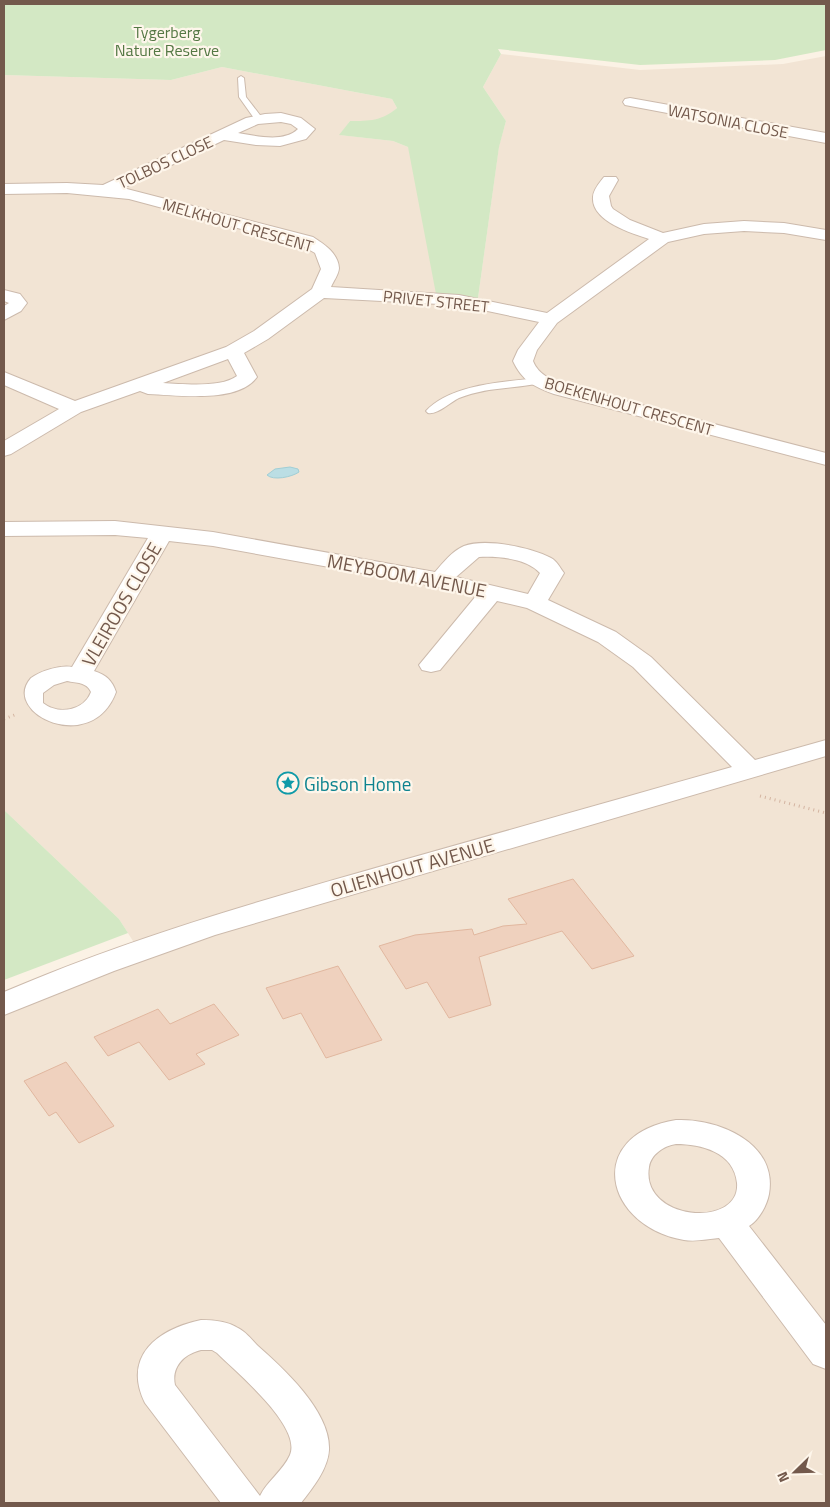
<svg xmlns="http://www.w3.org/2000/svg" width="830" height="1507" font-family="'Titillium Web',sans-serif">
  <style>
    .residential { fill: #f2e4d4 }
    .green { fill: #d3e8c4 }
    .water { fill: #bbdee4; stroke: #a1ced5 }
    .building { fill: #efd1be; stroke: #e1b79f }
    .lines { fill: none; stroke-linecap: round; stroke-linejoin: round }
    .service-casing { stroke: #ccbaac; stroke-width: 2 }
    .minor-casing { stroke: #ccbaac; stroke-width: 2 }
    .path { stroke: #d4b4a1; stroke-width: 3; stroke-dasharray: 1 4; stroke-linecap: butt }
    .service { fill: #fff; fill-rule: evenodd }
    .minor { fill: #fff; fill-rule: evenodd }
    .labels { text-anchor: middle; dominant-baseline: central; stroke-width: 4.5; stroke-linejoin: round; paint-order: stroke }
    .far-park-label { font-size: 16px; fill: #547844; stroke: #fef6eb }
    .far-street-label { font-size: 16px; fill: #73594c; stroke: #fef6eb }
    .street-label { font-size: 19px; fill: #73594c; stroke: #fef6eb }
    .culture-label { font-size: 19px; fill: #0d838f; stroke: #fef6eb; text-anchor: start }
  </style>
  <rect width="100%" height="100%" fill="#fbf2e5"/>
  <polygon class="residential" points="501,54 640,70 783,64 826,56 826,1503 4,1503 4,1007 140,952 119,919 4,810 4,75 171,80 222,67 392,99 397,108 389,115 375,121 350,121 340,135 393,141 408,147 478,298 499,146 506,121 483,87"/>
  <g class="green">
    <path d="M4,4H826V50L775,60L640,65L498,49L501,54L483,87L506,121L499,147L478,298L436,294L408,147L393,141L339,135L350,121C369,121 382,121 397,108L392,99L222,67L171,80L4,75Z"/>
    <polygon points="4,810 119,919 128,933 4,980"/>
  </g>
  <path class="water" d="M290,467L298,469L299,472C292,477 273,481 267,475L275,469Z"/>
  <g class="building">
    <polygon points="573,879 634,956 592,969 562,931 479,957 491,1005 449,1018 427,982 406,989 379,946 415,935 472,929 474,935 503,926 527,924 508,899"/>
    <polygon points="338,966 382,1040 326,1058 301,1013 283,1019 266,988"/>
    <polygon points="214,1004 239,1035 196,1054 205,1064 169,1080 139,1042 108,1056 94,1037 158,1009 170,1024"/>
    <polygon points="66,1062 114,1126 79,1143 56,1112 49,1116 24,1081"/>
  </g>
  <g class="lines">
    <g class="service-casing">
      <g id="service">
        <polygon points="241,76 244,78 246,97 263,119 262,121 256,121 239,97 238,78"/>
        <path d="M538,378L543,381L541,383C514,389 486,387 459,398C450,402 438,415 428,413L426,411C451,384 504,382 538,378Z"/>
      </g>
    </g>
    <g class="minor-casing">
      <g id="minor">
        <polygon points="630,98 826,133 826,143 625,105 623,102 625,99"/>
        <path d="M281,113L301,118L315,129L306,139L280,146L256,145L224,140L123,188L313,237C324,244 338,253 339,268C339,274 333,282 331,287L459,295L547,313L649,239C631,233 591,221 593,197C593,190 600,182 604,177H616L618,180L609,196L611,206L613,209L630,220L663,233L704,224L744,221L784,223L826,230V240L784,233L744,231L704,234L668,242L557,323L537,350L533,361C539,376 553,380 568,386L826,453V465L554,394C535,387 522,381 513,361L518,350L539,322L459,305L324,298L268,339L244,353L257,377C238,404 177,395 148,394L140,391L81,412L11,454L4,456V441L59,409L4,385V372L75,401L226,347L254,331L312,289L321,269L315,253L301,245L129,199L67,193L4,194V184L67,183L103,185L246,118L265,114ZM281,122L291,124L298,129C284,143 256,136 238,133L258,124ZM228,359L237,376C221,388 183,384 163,383Z"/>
        <polygon points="4,290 20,294 27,303 21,311 4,320 4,306 9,303 4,301"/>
        <path d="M115,521L213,532L435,572C443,563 452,551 464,546C485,538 531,547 551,558C557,561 560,568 564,573L548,600L616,632L651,657L755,760L826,740V756L215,935L114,971L4,1015V992C132,937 266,899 400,861C511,830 621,798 732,767L633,667L598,642L527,608L497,601L440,670L431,672L422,670L419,665L476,596L440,587L213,546L169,541L94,671C106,675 112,680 116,692C92,757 0,713 31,678C41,671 59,665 72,667L148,538L115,535L4,536V522ZM479,557C497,556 527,558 540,573L528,594L456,577ZM67,681C76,683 87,682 91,692C84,711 58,715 43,703V693L54,685Z"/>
        <path d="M676,1120C717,1118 778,1142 769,1194C767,1205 759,1220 749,1226L826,1325V1369L813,1364L719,1238C708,1239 696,1242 684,1240C604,1226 584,1135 676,1120ZM676,1144C701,1144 734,1152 737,1183C741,1229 640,1221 649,1167C651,1154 664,1146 676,1144Z"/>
        <path d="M201,1320C214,1320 227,1321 238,1328C246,1332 252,1340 258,1346C284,1369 331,1412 329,1450C328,1469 312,1489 301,1503H221L145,1403C122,1356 158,1329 201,1320ZM201,1350H212L217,1353C236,1372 302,1426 290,1455C283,1471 267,1481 260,1496L175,1385C171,1367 184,1354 201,1350Z"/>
      </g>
    </g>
    <g class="path">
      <polyline points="4,719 17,714"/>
      <polyline points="760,796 826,813"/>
    </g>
    <use href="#service" class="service"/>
    <use href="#minor" class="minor"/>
  </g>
  <defs>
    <g id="sight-ring" transform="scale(1.125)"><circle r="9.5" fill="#fef6eb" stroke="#0f9aa8" stroke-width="1.5"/><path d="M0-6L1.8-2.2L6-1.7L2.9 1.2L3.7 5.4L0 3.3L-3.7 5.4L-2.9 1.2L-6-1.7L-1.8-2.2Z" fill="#0f9aa8"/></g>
  </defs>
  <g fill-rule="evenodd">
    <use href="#sight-ring" x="288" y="783"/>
  </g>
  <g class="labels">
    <g class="far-park-label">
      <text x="167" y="32">Tygerberg<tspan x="167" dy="18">Nature Reserve</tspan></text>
    </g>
    <g class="far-street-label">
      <text transform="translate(728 121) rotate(11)">WATSONIA CLOSE</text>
      <text transform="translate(165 162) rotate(-25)">TOLBOS CLOSE</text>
      <text transform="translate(238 225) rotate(16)">MELKHOUT CRESCENT</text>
      <text transform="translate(436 301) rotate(6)">PRIVET STREET</text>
      <text transform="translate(629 406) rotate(16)">BOEKENHOUT CRESCENT</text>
    </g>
    <g class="street-label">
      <text transform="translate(407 575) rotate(11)">MEYBOOM AVENUE</text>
      <text transform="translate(121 604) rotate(-60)">VLEIROOS CLOSE</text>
      <text transform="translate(412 867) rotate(-16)">OLIENHOUT AVENUE</text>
    </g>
    <g class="culture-label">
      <text x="304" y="783">Gibson Home</text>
    </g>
  </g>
  <rect width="830" height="1507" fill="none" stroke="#73594c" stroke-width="10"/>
  <g transform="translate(795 1472) rotate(247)" stroke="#fef6eb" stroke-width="4" paint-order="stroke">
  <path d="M0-4L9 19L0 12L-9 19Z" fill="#73594c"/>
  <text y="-8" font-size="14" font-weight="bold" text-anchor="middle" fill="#73594c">N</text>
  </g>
</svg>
